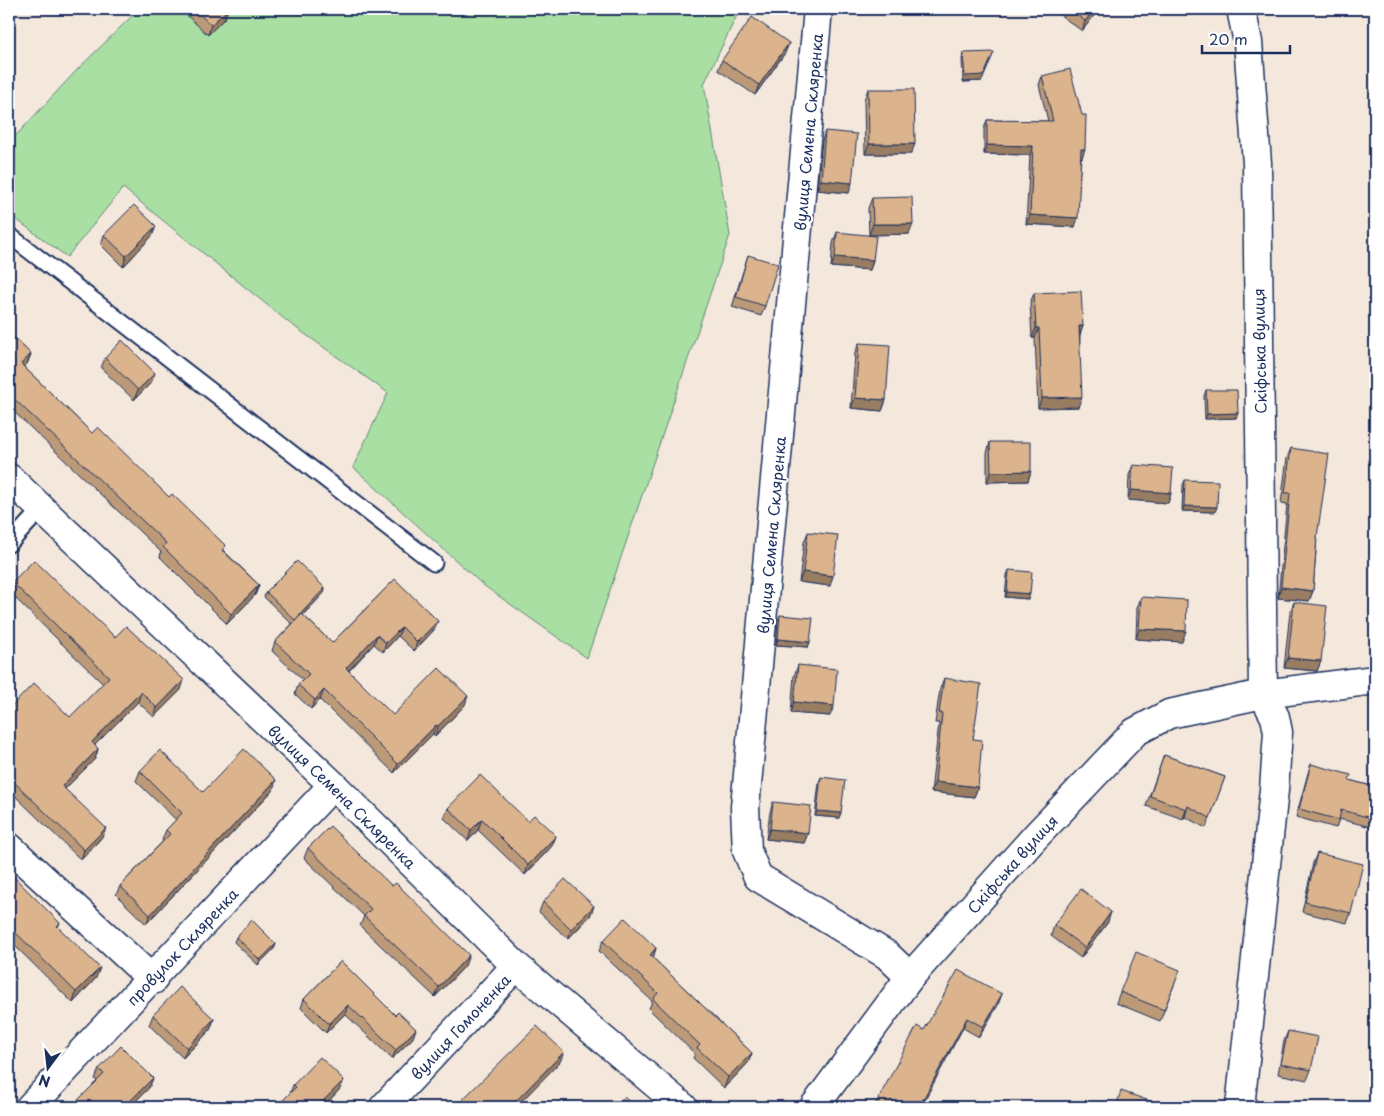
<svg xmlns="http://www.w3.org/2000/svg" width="1384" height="1116" font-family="'Playpen Sans',sans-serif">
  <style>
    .green { fill: #a9dfa2; stroke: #628780 }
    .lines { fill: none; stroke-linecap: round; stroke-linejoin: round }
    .service-casing { stroke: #1b2f5e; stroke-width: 19 }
    .minor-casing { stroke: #1b2f5e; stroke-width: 31 }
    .service { stroke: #fff; stroke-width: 15 }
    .minor { stroke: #fff; stroke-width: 28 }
    .wall { fill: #bc9a78; stroke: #1b2f5e }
    .shaded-wall { fill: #997d62; stroke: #1b2f5e }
    .building { fill: #dbb38c; stroke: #1b2f5e }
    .labels { text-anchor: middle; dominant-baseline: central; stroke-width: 4; stroke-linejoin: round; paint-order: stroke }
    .street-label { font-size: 15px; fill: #1b2f5e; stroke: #fff }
  </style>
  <rect width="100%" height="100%" fill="#f4e8dc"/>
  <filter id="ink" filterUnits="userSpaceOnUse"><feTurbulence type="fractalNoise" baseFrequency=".02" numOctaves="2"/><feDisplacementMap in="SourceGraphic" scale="10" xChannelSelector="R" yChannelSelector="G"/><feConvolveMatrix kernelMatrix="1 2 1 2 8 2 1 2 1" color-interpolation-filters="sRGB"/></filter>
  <g filter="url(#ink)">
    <polygon class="green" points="139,9 740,9 704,84 730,235 587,658 483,585 353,467 388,393 288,322 123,188 67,257 9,214 9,143 76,71"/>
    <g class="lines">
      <g class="service-casing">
        <g id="service">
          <polyline points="9,235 434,563"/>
          <polyline points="9,544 41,509"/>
        </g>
      </g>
      <g class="minor-casing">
        <g id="minor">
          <polyline points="818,9 745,807 747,851 758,877 887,955 910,977"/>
          <path id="s1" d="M9,478L333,785L516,966L683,1107"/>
          <polyline points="9,847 153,980"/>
          <path id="s2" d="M30,1107L333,785"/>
          <path id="s3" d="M384,1107L516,966"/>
          <path id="s4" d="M814,1107L910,977L1035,837L1135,732L1169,714L1263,694L1375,680"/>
          <polyline points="1240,1107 1274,790 1278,732 1275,717 1263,694 1257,163 1248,42 1241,9"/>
        </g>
      </g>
      <use href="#service" class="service"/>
      <use href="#minor" class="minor"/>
    </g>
    <g class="wall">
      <polygon points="180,9 228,9 225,18 208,35"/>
      <polygon points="1052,9 1099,9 1082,31"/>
      <polygon points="789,43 785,53 755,95 718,70 722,60"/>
      <polygon points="963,53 982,81 963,82 962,59"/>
      <polygon points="1042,76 1082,158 1081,158 1075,227 1026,224 1030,155 984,154 984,129 987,120 1048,121 1039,85"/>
      <polygon points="868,89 911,154 865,154 864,100"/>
      <polygon points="825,131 849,193 817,190 822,141"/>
      <polygon points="872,198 913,224 909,234 869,235 868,208"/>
      <polygon points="156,226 152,236 123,267 101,245 104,235"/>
      <polygon points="837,232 873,260 870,270 831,267 833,243"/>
      <polygon points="748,255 765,306 761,316 732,307"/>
      <polygon points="1034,293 1083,326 1080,335 1078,407 1038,408 1035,338 1032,338 1030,303"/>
      <polygon points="9,333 31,354 27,364 24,367 92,433 224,551 259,585 255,595 227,624 160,557 161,552 9,407"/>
      <polygon points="859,343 886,400 882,411 851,408 855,353"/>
      <polygon points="105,358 151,383 134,400 101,368"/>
      <polygon points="1206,390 1238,413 1236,418 1205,419 1204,396"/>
      <polygon points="990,442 1031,471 1028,481 987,482 987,453"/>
      <polygon points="1291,448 1317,537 1313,591 1309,601 1278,598 1287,504 1281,503 1287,458"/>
      <polygon points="1133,465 1171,493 1168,503 1128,500 1129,475"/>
      <polygon points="1185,480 1215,512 1182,511 1183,485"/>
      <polygon points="808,532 830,586 799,582 804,542"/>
      <polygon points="1009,570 1028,599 1005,597 1007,575"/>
      <polygon points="395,579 434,630 414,651 398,636 383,652 374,644 349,671 393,715 465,705 435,736 433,734 394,773 320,700 311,709 295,694 298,685 303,680 272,651 275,642 292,624 264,597 266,592 325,588 324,593 303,615 332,643"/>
      <polygon points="12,582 115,637 181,690 154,717 138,702 95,745 98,749 95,759 65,789 102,837 81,860 9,790 9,709 70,717 103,684 9,592"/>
      <polygon points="1141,597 1182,642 1136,639 1137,608"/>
      <polygon points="1294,602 1321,661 1317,671 1284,668 1290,612"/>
      <polygon points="780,615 810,642 808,647 776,645 778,620"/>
      <polygon points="798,665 830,716 791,713 794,676"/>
      <polygon points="944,678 973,739 978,787 974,797 931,792 939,723 935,723 940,689"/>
      <polygon points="1164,755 1225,777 1206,828 1185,817 1183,819 1146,806"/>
      <polygon points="1311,764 1349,780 1375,787 1375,828 1339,819 1336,828 1296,817 1308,773"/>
      <polygon points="140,771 203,792 273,790 146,924 116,895 120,886 163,841 162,840 166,830 176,820 136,781"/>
      <polygon points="821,777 839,818 815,816 819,782"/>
      <polygon points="773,802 808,833 804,843 766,839 770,812"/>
      <polygon points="448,808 528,821 556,836 552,846 525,875 478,830 468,841 444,818"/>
      <polygon points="308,848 465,966 435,997 360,926 364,916 304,858"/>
      <polygon points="1317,853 1351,913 1347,923 1302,912 1313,863"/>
      <polygon points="9,872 60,923 58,927 96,978 73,1003 9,940"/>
      <polygon points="543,902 594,906 590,916 568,939 539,912"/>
      <polygon points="1108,922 1081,958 1051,936 1054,925"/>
      <polygon points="236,937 276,944 274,949 258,965 234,942"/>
      <polygon points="603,941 656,948 653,958 752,1053 748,1063 724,1088 693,1058 695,1054 649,1009 652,1001 599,951"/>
      <polygon points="341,961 413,1038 392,1059 345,1014 326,1033 301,1008 304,999"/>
      <polygon points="1176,980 1160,1021 1116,1003 1120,992"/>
      <polygon points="998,1005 979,1037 963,1028 924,1030"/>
      <polygon points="153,1015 214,1019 210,1030 183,1058 149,1025"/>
      <polygon points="1288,1031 1311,1070 1307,1080 1278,1074 1284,1041"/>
      <polygon points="99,1069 153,1078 149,1088 97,1081 95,1079"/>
      <polygon points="293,1085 340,1089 323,1107 276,1107 290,1093"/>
    </g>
    <g class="shaded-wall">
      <polygon points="228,9 225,18 208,35 211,25"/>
      <polygon points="1095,9 1099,9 1082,31 1085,21"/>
      <polygon points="789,43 785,53 755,95 759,85"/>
      <polygon points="994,52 982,81 963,82 965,76"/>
      <polygon points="869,144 915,144 911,154 865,154"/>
      <polygon points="987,145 1033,146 1030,155 984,154"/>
      <polygon points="1081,149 1085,149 1082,158 1078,158"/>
      <polygon points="821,180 852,183 849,193 817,190"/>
      <polygon points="1030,215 1078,218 1075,227 1026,224"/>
      <polygon points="873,224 913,224 909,234 869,235"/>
      <polygon points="156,226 152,236 123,267 126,256"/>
      <polygon points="835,257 873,260 870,270 831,267"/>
      <polygon points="1079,326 1083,326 1079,337"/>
      <polygon points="1036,328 1039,328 1035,338 1032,338"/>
      <polygon points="31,354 27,364 17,374 21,364"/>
      <polygon points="155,373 151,383 134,400 138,390"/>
      <polygon points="1082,397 1078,407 1038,408 1042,398"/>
      <polygon points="855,398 886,400 882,411 851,408"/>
      <polygon points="1238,413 1236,418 1205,419 1207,414"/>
      <polygon points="1031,471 1028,481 987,482 991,472"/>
      <polygon points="1131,490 1171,493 1168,503 1128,500"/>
      <polygon points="1184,506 1217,507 1215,512 1182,511"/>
      <polygon points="803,572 833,576 830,586 799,582"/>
      <polygon points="259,585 255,595 227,624 231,614"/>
      <polygon points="1281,587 1313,591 1309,601 1278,598"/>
      <polygon points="325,588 324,593 293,625 295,620"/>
      <polygon points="1007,592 1030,594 1028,599 1005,597"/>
      <polygon points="438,621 434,630 414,651 417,642"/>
      <polygon points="402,627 398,636 383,652 386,643"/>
      <polygon points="1139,629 1186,631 1182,642 1136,639"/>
      <polygon points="377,635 374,644 342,677 346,668"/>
      <polygon points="778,639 810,642 808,647 776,645"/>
      <polygon points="1288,658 1321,661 1317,671 1284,668"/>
      <polygon points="184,680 181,690 154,717 157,708"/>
      <polygon points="324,690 320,700 311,709 315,700"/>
      <polygon points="141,692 138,702 88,752 92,742"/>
      <polygon points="468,696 465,705 435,736 438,726"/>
      <polygon points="794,702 834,706 830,716 791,713"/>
      <polygon points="436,725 433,734 394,773 398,764"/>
      <polygon points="98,749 95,759 59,795 62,786"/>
      <polygon points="276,780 273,790 146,924 150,915"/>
      <polygon points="935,782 978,787 974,797 931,792"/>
      <polygon points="1188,806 1185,817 1183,819 1186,809"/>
      <polygon points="817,811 841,813 839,818 815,816"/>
      <polygon points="482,819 478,830 468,841 471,830"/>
      <polygon points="106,828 102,837 81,860 84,850"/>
      <polygon points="770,829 808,833 804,843 766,839"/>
      <polygon points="556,836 552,846 525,875 528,865"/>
      <polygon points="594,906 590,916 568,939 571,929"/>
      <polygon points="1111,912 1108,922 1081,958 1085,948"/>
      <polygon points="276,944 274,949 258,965 260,960"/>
      <polygon points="656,948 653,958 650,955"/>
      <polygon points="469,955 465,966 435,997 439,987"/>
      <polygon points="100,968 96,978 73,1003 76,992"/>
      <polygon points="1002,994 998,1005 979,1037 983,1027"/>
      <polygon points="348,1005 345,1014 326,1033 329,1024"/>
      <polygon points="967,1018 963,1028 921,1107 919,1107"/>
      <polygon points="214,1019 210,1030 183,1058 187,1048"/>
      <polygon points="416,1029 413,1038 392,1059 396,1050"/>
      <polygon points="564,1052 560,1062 516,1107 510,1107"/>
      <polygon points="752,1053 748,1063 724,1088 728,1077"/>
      <polygon points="153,1078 149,1088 130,1107 124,1107"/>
      <polygon points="344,1080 340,1089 323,1107 317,1107"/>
    </g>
    <g class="building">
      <polygon points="194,9 228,9 211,25"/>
      <polygon points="1069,9 1095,9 1085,21"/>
      <polygon points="752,17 789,43 759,85 722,60"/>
      <polygon points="994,52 984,75 965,76 963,53"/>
      <polygon points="1070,69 1082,115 1086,115 1085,149 1081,149 1078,218 1030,215 1033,146 987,145 987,120 1053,121 1042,76"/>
      <polygon points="868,89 914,89 915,144 869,144"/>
      <polygon points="825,131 857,134 852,183 821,180"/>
      <polygon points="912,197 913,224 873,224 872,198"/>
      <polygon points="134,205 156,226 126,256 104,235"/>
      <polygon points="837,232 876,236 873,260 835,257"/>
      <polygon points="748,255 778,264 765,306 736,297"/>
      <polygon points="1081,291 1083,326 1079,326 1082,397 1042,398 1039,328 1036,328 1034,293"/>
      <polygon points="9,333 31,354 21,364 92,433 98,427 169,497 172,494 226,546 222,550 259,585 231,614 163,547 166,543 9,394"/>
      <polygon points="122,340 155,373 138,390 105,358"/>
      <polygon points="859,343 890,345 886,400 855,398"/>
      <polygon points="1206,390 1237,390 1238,413 1207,414"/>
      <polygon points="990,442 1031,442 1031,471 991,472"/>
      <polygon points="1291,448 1329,454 1317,537 1313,591 1281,587 1290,493 1285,493"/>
      <polygon points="1133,465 1173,468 1171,493 1131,490"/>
      <polygon points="1185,480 1218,481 1217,507 1184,506"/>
      <polygon points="808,532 838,535 833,576 803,572"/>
      <polygon points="34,560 115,637 126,626 184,680 157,708 141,692 92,742 98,749 62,786 106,828 84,850 9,777 9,709 34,683 70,717 109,677 12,582"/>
      <polygon points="297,561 325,588 295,620 266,592"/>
      <polygon points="1009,570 1032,572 1030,594 1007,592"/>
      <polygon points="395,579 438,621 417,642 402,627 386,643 377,635 346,668 393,715 439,668 468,696 438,726 436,725 398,764 324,690 315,700 298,685 309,674 275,642 302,614 332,643"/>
      <polygon points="1141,597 1187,600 1186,631 1139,629"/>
      <polygon points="1294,602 1327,606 1321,661 1288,658"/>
      <polygon points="780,615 813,618 810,642 778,639"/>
      <polygon points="798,665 837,669 834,706 794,702"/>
      <polygon points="944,678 981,684 973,739 982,740 978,787 935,782 942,713 939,713"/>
      <polygon points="244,749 276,780 150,915 120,886 170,834 166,830 182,813 140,771 160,750 203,792"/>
      <polygon points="1164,755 1225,777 1210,818 1188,806 1186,809 1150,796"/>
      <polygon points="1311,764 1351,775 1349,780 1375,787 1375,819 1341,810 1339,820 1299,809"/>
      <polygon points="480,775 528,821 534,815 556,836 528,865 482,819 471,830 448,808"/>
      <polygon points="821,777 845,780 841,813 817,811"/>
      <polygon points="773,802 811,806 808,833 770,829"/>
      <polygon points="330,826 392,886 396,883 469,955 439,987 364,916 371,909 308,848"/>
      <polygon points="1317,853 1363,864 1351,913 1305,902"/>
      <polygon points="9,872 60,923 57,926 100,968 76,992 9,926"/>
      <polygon points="565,879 594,906 571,929 543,902"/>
      <polygon points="1081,889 1111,912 1085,948 1054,925"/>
      <polygon points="625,918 656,948 650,955 752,1053 728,1077 697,1048 700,1045 653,999 658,993 603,941"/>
      <polygon points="252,920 276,944 260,960 236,937"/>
      <polygon points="1136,952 1180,970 1164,1010 1120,992"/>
      <polygon points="341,961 395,1015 398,1012 416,1029 396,1050 348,1005 329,1024 304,999"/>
      <polygon points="958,970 1002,994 983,1027 967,1018 919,1107 874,1107 917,1026 924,1030"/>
      <polygon points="180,987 214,1019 187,1048 153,1015"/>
      <polygon points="537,1026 564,1052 510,1107 455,1107"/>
      <polygon points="1288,1031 1318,1037 1311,1070 1281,1064"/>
      <polygon points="121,1046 153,1078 124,1107 71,1107 104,1074 99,1069"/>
      <polygon points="320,1057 344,1080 317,1107 276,1107 296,1087 293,1085"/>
      <polygon points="1121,1091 1167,1107 1116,1107"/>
      <polygon points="624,1097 635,1107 614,1107"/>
      <polygon points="864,1102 873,1107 861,1107"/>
    </g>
  </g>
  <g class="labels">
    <g class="street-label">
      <text transform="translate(808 132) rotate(-85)">вулиця Семена Скляренка</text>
      <text transform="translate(1259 351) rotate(-91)">Скіфська вулиця</text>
      <text transform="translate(771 535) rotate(-85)">вулиця Семена Скляренка</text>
      <text stroke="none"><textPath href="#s1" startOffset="461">вулиця Семена Скляренка</textPath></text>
      <text stroke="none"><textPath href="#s4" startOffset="314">Скіфська вулиця</textPath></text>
      <text stroke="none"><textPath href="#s2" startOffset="221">провулок Скляренка</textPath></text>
      <text stroke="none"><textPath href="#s3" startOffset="111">вулиця Гомоненка</textPath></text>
    </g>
  </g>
  <rect width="1384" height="1116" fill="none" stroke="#fff" stroke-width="30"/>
  <rect x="15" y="15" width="1354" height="1086" fill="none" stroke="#1b2f5e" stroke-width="2" filter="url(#ink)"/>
  <g transform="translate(48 1068) rotate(195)" stroke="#ffffff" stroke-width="4" paint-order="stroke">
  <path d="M0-4L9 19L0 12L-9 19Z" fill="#1b2f5e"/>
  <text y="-8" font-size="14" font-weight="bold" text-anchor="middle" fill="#1b2f5e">N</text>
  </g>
  <path d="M1202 45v8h88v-8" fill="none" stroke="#1b2f5e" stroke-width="2.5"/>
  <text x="1209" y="45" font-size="15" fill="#1b2f5e" stroke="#ffffff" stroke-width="4" paint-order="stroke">20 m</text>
</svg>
